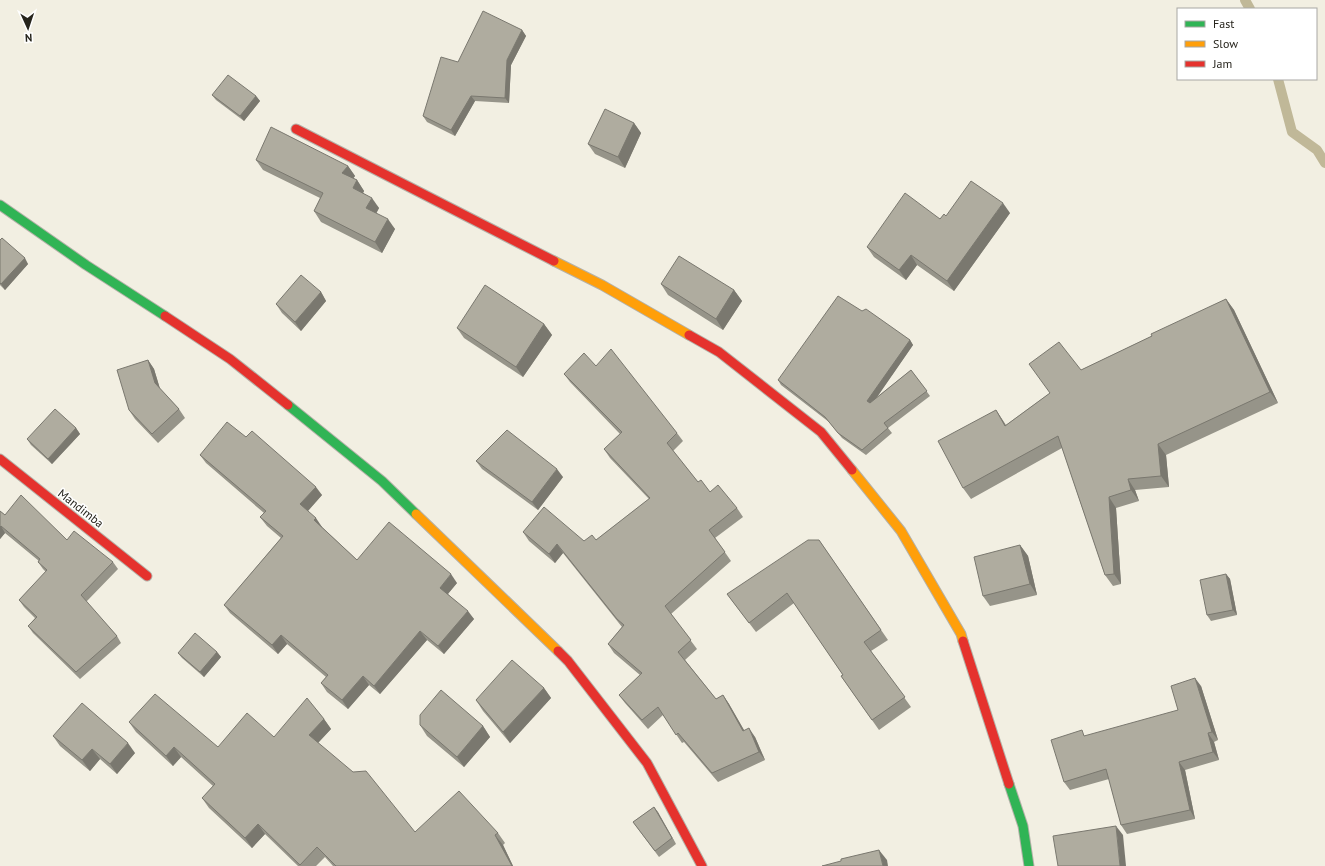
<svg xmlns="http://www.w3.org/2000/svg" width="1325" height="866" font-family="'PT Sans',sans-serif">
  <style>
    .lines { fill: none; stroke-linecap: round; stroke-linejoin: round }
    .stream { stroke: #c0b898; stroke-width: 10 }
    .fast-casing { stroke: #b4b1a8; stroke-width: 11 }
    .slow-casing { stroke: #b4b1a8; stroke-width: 11 }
    .jam-casing { stroke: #b4b1a8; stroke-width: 11 }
    .fast { stroke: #30b455; stroke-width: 9 }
    .slow { stroke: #ff9f0a; stroke-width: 9 }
    .jam { stroke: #e5322d; stroke-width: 9 }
    .wall { fill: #969489 }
    .shaded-wall { fill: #7a786f }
    .building { fill: #afac9f; stroke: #7a786f }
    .labels { text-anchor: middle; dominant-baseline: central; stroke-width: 3; stroke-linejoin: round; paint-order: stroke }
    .street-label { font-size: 12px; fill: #26241c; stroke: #fff }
  </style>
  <rect width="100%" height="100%" fill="#f2efe2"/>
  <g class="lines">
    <g class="stream">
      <polyline points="1245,0 1250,9"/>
      <polyline points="1278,79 1292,132 1317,150 1325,163"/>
    </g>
    <g class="fast-casing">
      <g id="fast">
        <polyline points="0,205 86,265 165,316"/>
        <polyline points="288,405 382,481 416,514"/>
        <polyline points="1009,784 1023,826 1029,866"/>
      </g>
    </g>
    <g class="slow-casing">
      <g id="slow">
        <polyline points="554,261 602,285 689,335"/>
        <polyline points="852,470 901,531 961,634 963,641"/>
        <polyline points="416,514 558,651"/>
      </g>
    </g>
    <g class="jam-casing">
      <g id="jam">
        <polyline points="296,129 554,261"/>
        <polyline points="165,316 230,359 288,405"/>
        <polyline points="689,335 719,352 821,432 852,470"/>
        <polyline points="0,459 147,576"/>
        <polyline points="963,641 1009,784"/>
        <polyline points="558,651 568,661 647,763 702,866"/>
      </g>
    </g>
    <use href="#fast" class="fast"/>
    <use href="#slow" class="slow"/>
    <use href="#jam" class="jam"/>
  </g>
  <g class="wall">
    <polygon points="522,30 526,36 511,65 509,103 475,101 455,136 427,122 423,116 458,62"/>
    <polygon points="212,95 256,96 260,101 244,121 216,100"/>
    <polygon points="634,123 641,133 625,168 595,154 588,144"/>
    <polygon points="256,160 348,166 355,176 353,178 357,180 364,191 363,193 379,208 376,213 395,229 382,253 321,222 314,211 320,198 263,170"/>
    <polygon points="1010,213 954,291 917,265 906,280 874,257 867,247 946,216"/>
    <polygon points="0,240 28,264 5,290 0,285"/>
    <polygon points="661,284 734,290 742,301 723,330 668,295"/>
    <polygon points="321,292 326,301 301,331 282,313 276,304"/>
    <polygon points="1226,299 1234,310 1278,403 1166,455 1169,487 1135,490 1139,501 1116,508 1121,584 1113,586 1105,575 1062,448 971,499 963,488 996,410 1006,425 1050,393 1081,370 1152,336"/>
    <polygon points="862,311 910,340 913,345 876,398 911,370 930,396 888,428 892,433 866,455 842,438 829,422 781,385 778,380"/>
    <polygon points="544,324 552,335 523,377 464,338 457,328"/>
    <polygon points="148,360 154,369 160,389 179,409 185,418 158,443 135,419 129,410"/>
    <polygon points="596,366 677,433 683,441 673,451 698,482 710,492 737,508 743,517 715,538 731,561 671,614 697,649 685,660 716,699 723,695 729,704 744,730 755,737 765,760 718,782 684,742 682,743 663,715 648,729 625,703 619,695 640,675 614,653 608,644 622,627 563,553 555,563 529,541 523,532 584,541 596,540 649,499 610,458 604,449 620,434 570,382 564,374"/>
    <polygon points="76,428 80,434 52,464 31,445 27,439"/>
    <polygon points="246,437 322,495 308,511 322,527 357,560 457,583 448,594 474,619 444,654 427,640 380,694 369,685 348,709 327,692 321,683 326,677 287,644 278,654 230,613 224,605 281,538 267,526 260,517 264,513 206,463 200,455"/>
    <polygon points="476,461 563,477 538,510 482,469"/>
    <polygon points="0,511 5,515 67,540 113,562 118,569 86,602 117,636 121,643 80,679 33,633 28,626 35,618 24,607 19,600 46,572 43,569 38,562 39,561 5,533 0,539"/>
    <polygon points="819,540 888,640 871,651 911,707 879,730 841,676 843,675 794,603 756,632 727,594"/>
    <polygon points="1020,545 1028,556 1037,595 990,606 983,596"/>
    <polygon points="1226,574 1230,579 1237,615 1211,621 1207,615"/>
    <polygon points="217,652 221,657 204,677 182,658 178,653"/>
    <polygon points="1201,686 1218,740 1214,742 1219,760 1185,770 1195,819 1127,834 1121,825 1109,779 1070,790 1064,782 1178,710"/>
    <polygon points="544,688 551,698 510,743 483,711 476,700"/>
    <polygon points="324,719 331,729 318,743 415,832 498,833 505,843 503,845 513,866 333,866 325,857 316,866 298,866 265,834 252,848 209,808 202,798 213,786 181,757 173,766 136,732 129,722 218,747 274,737"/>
    <polygon points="420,725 483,726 490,737 464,767 427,736"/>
    <polygon points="53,736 135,753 117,774 100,759 90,771 60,746"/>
    <polygon points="654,807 676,844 659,857 633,822"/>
  </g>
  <g class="shaded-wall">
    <polygon points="522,30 526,36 511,65 509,103 505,98 507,60"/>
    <polygon points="256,96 260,101 244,121 240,116"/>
    <polygon points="471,96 475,101 455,136 451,130"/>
    <polygon points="634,123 641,133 625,168 618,157"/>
    <polygon points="348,166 355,176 350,183 342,173"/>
    <polygon points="357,180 364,191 360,199 353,188"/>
    <polygon points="372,198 379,208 374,218 366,208"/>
    <polygon points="1003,203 1010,213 954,291 947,281"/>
    <polygon points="388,219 395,229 382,253 375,242"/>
    <polygon points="911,255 917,265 906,280 899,270"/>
    <polygon points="25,258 28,264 5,290 1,284"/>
    <polygon points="734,290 742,301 723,330 716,319"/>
    <polygon points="321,292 326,301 301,331 295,322"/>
    <polygon points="1226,299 1234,310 1278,403 1270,392"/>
    <polygon points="544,324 552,335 523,377 516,367"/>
    <polygon points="910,340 913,345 871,406 867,401"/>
    <polygon points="148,360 154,369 161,392 155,383"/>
    <polygon points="996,410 1003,421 1012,437 1005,426"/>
    <polygon points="76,428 80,434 52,464 48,459"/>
    <polygon points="1158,444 1166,455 1169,487 1161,476"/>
    <polygon points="557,469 563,477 538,510 532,502"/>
    <polygon points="1128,479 1135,490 1139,501 1131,490"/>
    <polygon points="316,487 322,495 306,513 300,504"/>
    <polygon points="1109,497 1116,508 1121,584 1114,574"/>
    <polygon points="316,518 322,527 320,529 314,520"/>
    <polygon points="1,526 5,533 0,539 0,527"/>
    <polygon points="557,544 563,553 555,563 549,554"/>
    <polygon points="1020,545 1028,556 1037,595 1030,584"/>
    <polygon points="451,574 457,583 446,596 440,588"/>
    <polygon points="1226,574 1230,579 1237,615 1233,610"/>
    <polygon points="468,611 474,619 444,654 438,646"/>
    <polygon points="420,631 427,640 380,694 374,686"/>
    <polygon points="281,635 287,644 278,654 272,645"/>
    <polygon points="217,652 221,657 204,677 200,672"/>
    <polygon points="363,676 369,685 348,709 342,700"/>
    <polygon points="1195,678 1201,686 1218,740 1212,732"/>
    <polygon points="544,688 551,698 510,743 503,732"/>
    <polygon points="723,695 729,704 749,739 743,731"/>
    <polygon points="324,719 331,729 316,745 309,735"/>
    <polygon points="483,726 490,737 464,767 457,757"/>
    <polygon points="749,728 755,737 765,760 759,752"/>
    <polygon points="1208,733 1214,742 1219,760 1213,752"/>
    <polygon points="128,743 135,753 117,774 110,764"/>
    <polygon points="174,747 181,757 173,766 166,756"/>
    <polygon points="92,749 100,759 90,771 82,760"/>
    <polygon points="1179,762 1185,770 1195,819 1190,810"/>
    <polygon points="654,807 658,812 676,844 672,838"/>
    <polygon points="258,824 265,834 252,848 245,838"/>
    <polygon points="1116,826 1123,835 1126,866 1120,866"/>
    <polygon points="495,835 503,845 513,866 512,866"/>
    <polygon points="879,850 887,860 888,866 883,866"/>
  </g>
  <g class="building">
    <polygon points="483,11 522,30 507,60 505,98 471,96 451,130 423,116 441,57 458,62"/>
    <polygon points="228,75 256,96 240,116 212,95"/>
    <polygon points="605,109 634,123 618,157 588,144"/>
    <polygon points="271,127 348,166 342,173 357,180 353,188 372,198 366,208 388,219 375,242 314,211 323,193 256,160"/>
    <polygon points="971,181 1003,203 947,281 911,255 899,270 867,247 905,193 940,219 944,214 946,216"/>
    <polygon points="2,238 25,258 1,284 0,283 0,240"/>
    <polygon points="679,256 734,290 716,319 661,284"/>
    <polygon points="301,275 321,292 295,322 276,304"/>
    <polygon points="485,285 544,324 516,367 457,328"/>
    <polygon points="838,296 862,311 866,309 910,340 867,401 870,403 911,370 927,391 884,423 888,428 862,450 838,433 825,417 778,380"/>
    <polygon points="1226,299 1270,392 1158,444 1161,476 1128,479 1131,490 1109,497 1114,574 1105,575 1058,436 963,488 938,441 996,410 1005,426 1050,393 1029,364 1059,342 1081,370 1152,336 1151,334"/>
    <polygon points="611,349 677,433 667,443 698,482 701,480 710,492 718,485 737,508 709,530 725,552 665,606 691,640 678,652 716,699 723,695 743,731 749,728 759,752 712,773 678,733 676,735 658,707 642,720 619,695 642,673 608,644 624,625 617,619 557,544 549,554 523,532 544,507 584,541 592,535 596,540 650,498 604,449 622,432 564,374 584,353 596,366"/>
    <polygon points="148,360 155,383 179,409 152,434 129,410 117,370"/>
    <polygon points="55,409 76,428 48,459 27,439"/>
    <polygon points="227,422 246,437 252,431 316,487 300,504 316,518 314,520 357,560 389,522 451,574 440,588 468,611 438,646 420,631 374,686 363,676 342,700 321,683 328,675 281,635 272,645 224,605 283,536 260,517 266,511 200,455"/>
    <polygon points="507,430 557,469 532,502 476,461"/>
    <polygon points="21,495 67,540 74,531 113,562 81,595 117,636 76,672 28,626 37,617 19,600 47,570 38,562 40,559 1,526 0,527 0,511 5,515"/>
    <polygon points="808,540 819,540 881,630 864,642 905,697 872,720 841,676 843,675 787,593 749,623 727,594"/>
    <polygon points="1020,545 1030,584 983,596 974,557"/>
    <polygon points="1226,574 1233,610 1207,615 1200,580"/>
    <polygon points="195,633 217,652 200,672 178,653"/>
    <polygon points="512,660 544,688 503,732 476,700"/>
    <polygon points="1195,678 1212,732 1208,733 1213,752 1179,762 1190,810 1121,825 1106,769 1064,782 1051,740 1082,730 1084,736 1178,710 1171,686"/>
    <polygon points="441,690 483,726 457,757 420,725 420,715"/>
    <polygon points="155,694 218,747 247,713 274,737 307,698 324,719 309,735 353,772 366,771 415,832 459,791 498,833 495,835 512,866 336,866 317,847 300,865 258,824 245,838 202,798 215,784 174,747 166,756 129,722"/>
    <polygon points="82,703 128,743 110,764 92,749 82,760 53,736"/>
    <polygon points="654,807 672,838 655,851 633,822"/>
    <polygon points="1116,826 1120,866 1058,866 1053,836"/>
    <polygon points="879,850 883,866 822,866 841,861 841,859"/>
  </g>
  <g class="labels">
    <g class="street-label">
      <text transform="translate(81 508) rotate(38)">Mandimba</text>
    </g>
  </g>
  <rect x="1177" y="8" width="140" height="72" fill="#ffffff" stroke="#a8a7a4"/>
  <rect x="1185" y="21" width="20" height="6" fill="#30b455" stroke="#a8a7a4"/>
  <text x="1213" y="28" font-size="12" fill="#26241c">Fast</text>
  <rect x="1185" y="41" width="20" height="6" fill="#ff9f0a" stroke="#a8a7a4"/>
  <text x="1213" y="48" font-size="12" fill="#26241c">Slow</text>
  <rect x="1185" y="61" width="20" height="6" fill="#e5322d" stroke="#a8a7a4"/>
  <text x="1213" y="68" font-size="12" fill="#26241c">Jam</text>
  <g transform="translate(28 28) rotate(177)" stroke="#ffffff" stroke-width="3" paint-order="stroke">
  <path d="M0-3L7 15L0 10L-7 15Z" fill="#26241c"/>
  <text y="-6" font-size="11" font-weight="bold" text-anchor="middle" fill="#26241c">N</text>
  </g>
</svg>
